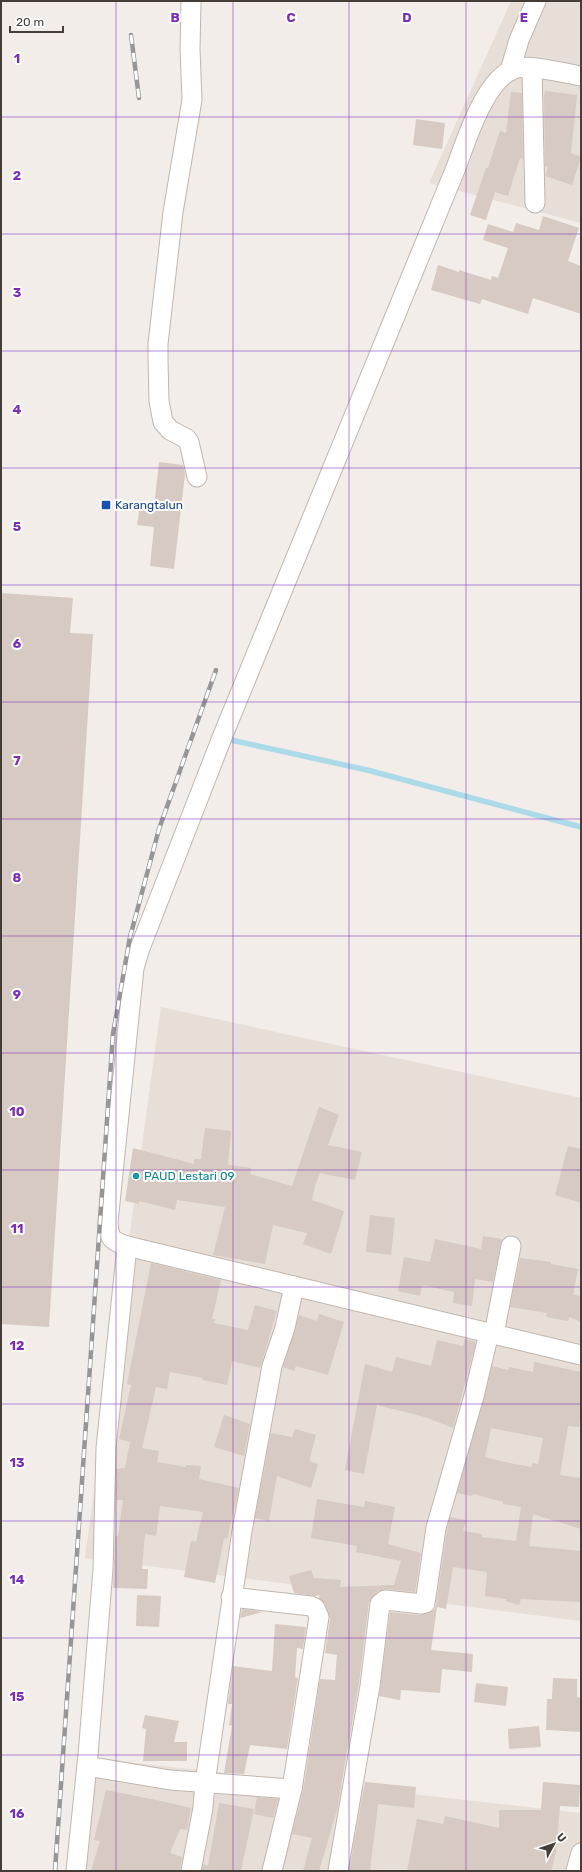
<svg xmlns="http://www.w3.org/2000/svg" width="582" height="1872" font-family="Rubik,sans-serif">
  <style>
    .residential { fill: #e6ded7 }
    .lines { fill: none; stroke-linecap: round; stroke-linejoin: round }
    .stream { stroke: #abdbe9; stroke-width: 5.5 }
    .building { fill: #d6cac2; fill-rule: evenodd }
    .minor-casing { stroke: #c0b6af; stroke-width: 21 }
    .minor { stroke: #fff; stroke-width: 19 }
    .rail-casing { stroke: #969696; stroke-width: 4.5 }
    .rail { stroke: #fff; stroke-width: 3; stroke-dasharray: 9; stroke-linecap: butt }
    .grid { fill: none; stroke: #7b2cbf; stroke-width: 1; stroke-opacity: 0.55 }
    .transit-dot { fill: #1a4fb4; stroke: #fff; stroke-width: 1.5 }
    .culture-dot { fill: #0f9aa8; stroke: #fff; stroke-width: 1.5 }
    .labels { text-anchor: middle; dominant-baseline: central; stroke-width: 4; stroke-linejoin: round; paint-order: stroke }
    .transit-label { font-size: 12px; fill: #164399; stroke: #fff; text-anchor: start }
    .culture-label { font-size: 12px; fill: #0d838f; stroke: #fff; text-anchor: start }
    .grid-label { font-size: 13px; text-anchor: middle; font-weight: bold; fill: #7b2cbf; stroke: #fff; stroke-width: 4; stroke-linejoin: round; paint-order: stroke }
  </style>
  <rect width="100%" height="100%" fill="#f2ede8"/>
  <g class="residential">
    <polygon points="511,1 581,1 581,223 429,183"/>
    <polygon points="161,1007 581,1098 581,1621 85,1558"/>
    <polygon points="82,1757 581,1813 581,1871 73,1871"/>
  </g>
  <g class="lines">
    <polyline class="stream" points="231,740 367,770 581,827"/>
  </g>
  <g class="building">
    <polygon points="545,91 577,95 571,153 581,157 572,185 545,176 548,167 545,166 544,96"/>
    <polygon points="511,92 522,93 523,159 520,158 508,196 495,192 486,220 470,215 486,168 488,168 500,131 506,133"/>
    <polygon points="416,119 445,123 442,149 413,145"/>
    <polygon points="543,216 579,228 568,261 581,266 581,314 533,298 528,314 482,299 480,304 431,290 438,265 459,272 459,270 491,280 492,276 498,278 508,248 483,240 488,224 513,232 516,223 539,230"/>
    <polygon points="159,462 183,465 185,474 174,569 150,566 154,527 137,525 140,505 154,507"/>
    <polygon points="1,593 73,598 70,633 93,634 49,1327 1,1324"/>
    <polygon points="319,1107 339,1115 328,1145 362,1152 355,1180 320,1173 315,1186 312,1200 344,1211 331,1254 303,1244 307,1233 273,1225 265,1264 213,1255 225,1207 177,1200 175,1210 139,1201 139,1204 125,1201 133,1148 194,1164 194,1159 201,1159 205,1128 231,1131 228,1165 251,1168 250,1174 292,1186"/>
    <polygon points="568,1146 581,1149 581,1203 555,1195"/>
    <polygon points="370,1215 395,1218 391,1255 366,1252"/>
    <polygon points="483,1236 502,1239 493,1282 475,1279 472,1306 453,1303 454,1292 422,1285 420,1296 398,1291 404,1257 430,1262 435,1239 481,1249"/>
    <polygon points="520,1258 551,1262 551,1264 578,1269 573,1294 581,1297 581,1322 569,1317 568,1321 546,1317 547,1313 510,1307"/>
    <polygon points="151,1263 221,1280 212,1319 215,1319 214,1323 248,1330 255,1305 277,1311 260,1368 232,1361 227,1385 202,1380 203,1378 170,1372 167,1389 156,1387 142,1448 159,1451 157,1462 186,1467 186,1465 201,1466 199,1479 239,1488 227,1539 224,1538 215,1583 184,1577 191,1541 196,1542 203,1512 160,1506 156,1536 145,1534 142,1569 148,1569 147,1589 113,1588 115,1536 118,1536 123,1500 116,1500 116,1469 125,1468 130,1442 119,1439 131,1385 127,1384"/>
    <polygon points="319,1314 344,1322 328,1375 296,1366 294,1371 283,1367 299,1315 317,1321"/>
    <polygon points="465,1339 476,1342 453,1428 425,1417 377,1405 364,1474 345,1470 365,1364 392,1372 396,1357 431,1366 437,1340 463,1346"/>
    <path d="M534,1362L581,1372V1413L579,1427L568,1426L560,1475L581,1478V1529L533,1514L529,1546L581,1551V1602L521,1599L519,1605L506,1601V1599L485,1596L487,1572L453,1567L446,1609L437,1607L431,1650L473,1654L472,1672L442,1669L440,1693L401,1690L400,1700L379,1696L390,1612L421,1615L428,1613L434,1610L436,1605L447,1530L450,1517L466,1520L463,1531L482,1534V1537L516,1541L521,1507L503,1504V1502L473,1494L472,1496L457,1493L492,1366L508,1370L509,1367L533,1372ZM491,1428L543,1438L538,1464L532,1463V1467L509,1463L485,1457Z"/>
    <polygon points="224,1415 250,1424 244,1456 214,1447"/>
    <polygon points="295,1429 316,1435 309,1461 318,1464 311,1488 277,1476 269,1521 255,1518 271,1433 292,1437"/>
    <polygon points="317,1499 364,1507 365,1501 395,1507 388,1544 421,1553 415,1592 386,1589 378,1591 369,1602 359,1684 337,1810 319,1871 303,1871 312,1838 292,1834 303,1791 320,1679 335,1680 337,1655 325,1653 330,1619 325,1604 319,1598 320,1595 315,1596 294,1593 289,1576 311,1570 314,1578 341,1580 340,1587 394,1585 401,1561 356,1552 357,1546 311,1538"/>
    <polygon points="137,1595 161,1596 159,1627 136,1626"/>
    <polygon points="242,1609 262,1612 240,1618"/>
    <polygon points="275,1624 306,1627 303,1649 297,1648 295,1677 298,1678 287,1749 250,1745 244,1774 224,1773 232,1726 229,1725 232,1704 228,1704 233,1666 272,1671"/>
    <polygon points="553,1678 577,1679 577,1697 581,1698 581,1732 546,1730 547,1699 552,1699"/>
    <polygon points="476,1683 508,1687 506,1706 474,1702"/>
    <polygon points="145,1715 179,1721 174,1742 187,1742 187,1761 143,1761 146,1729 142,1728"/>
    <polygon points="539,1726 541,1747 509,1749 508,1729"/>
    <polygon points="365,1782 416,1787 414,1808 378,1804 370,1871 349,1871"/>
    <polygon points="543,1782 580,1785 579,1807 560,1806 556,1852 551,1871 407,1871 417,1819 443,1824 445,1816 499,1828 499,1810 541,1810"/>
    <polygon points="106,1790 161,1801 191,1808 187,1830 180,1829 170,1853 182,1857 180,1871 91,1871 100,1841 94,1840"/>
    <polygon points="257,1797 278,1799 273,1818 254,1814"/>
    <polygon points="219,1803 254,1809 241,1871 202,1871 203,1864 208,1866"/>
  </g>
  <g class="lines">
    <g class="minor-casing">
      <g id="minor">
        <polyline points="191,1 190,49 192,100 173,212 158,344 158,360 159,401 163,422 170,430 187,439 189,442 197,477"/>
        <polyline points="532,68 535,203"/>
        <polyline points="510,71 519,40 536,1"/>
        <path d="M581,76C564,73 534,65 517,68C485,76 466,142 455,170L223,735L140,948L134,968L108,1222C109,1238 111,1241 127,1246L581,1355"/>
        <polyline points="494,1334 511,1246"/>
        <polyline points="231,1597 311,1606 315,1608 319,1617 292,1789 272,1871"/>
        <polyline points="87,1766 170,1780 292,1789"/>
        <polyline points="76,1871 88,1755 103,1569 106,1448 127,1246"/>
        <polyline points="191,1871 203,1808 205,1783 242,1531 272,1366 285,1328 294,1286"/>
        <polyline points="338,1871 370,1686 380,1604 385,1600 422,1604 425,1603 436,1528 474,1396 489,1333"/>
        <polyline points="576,1871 581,1853"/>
      </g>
    </g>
    <use href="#minor" class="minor"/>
    <g class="rail-casing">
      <g id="rail">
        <polyline points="131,35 139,98"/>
        <polyline points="55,1871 113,1034 130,937 159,829 216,670"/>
      </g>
    </g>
    <use href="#rail" class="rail"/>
  </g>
  <path class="grid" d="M116,1V1871M233,1V1871M349,1V1871M466,1V1871M1,117H581M1,234H581M1,351H581M1,468H581M1,585H581M1,702H581M1,819H581M1,936H581M1,1053H581M1,1170H581M1,1287H581M1,1404H581M1,1521H581M1,1638H581M1,1755H581"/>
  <rect class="transit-dot" x="101" y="500" width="10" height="10" rx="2"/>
  <circle class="culture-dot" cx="136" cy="1176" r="4"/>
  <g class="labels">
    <g class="transit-label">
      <text x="115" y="505">Karangtalun</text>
    </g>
    <g class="culture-label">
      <text x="144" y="1176">PAUD Lestari 09</text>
    </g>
  </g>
  <g class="grid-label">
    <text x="175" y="22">B</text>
    <text x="291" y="22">C</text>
    <text x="407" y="22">D</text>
    <text x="524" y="22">E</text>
    <text x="17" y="63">1</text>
    <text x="17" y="180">2</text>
    <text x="17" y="297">3</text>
    <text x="17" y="414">4</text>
    <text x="17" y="531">5</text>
    <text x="17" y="648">6</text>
    <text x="17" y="765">7</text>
    <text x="17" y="882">8</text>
    <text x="17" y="999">9</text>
    <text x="17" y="1116">10</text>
    <text x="17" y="1233">11</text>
    <text x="17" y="1350">12</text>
    <text x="17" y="1467">13</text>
    <text x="17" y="1584">14</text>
    <text x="17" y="1701">15</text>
    <text x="17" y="1818">16</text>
  </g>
  <rect width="582" height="1872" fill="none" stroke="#453d38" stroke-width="4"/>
  <g transform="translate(554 1844) rotate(50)" stroke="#ffffff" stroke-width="3" paint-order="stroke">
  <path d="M0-3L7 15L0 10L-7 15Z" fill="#453d38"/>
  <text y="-6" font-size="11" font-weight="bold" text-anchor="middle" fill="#453d38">U</text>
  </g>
  <path d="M10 26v6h53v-6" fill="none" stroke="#453d38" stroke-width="2"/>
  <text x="16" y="26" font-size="12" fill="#453d38" stroke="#ffffff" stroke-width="3" paint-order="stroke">20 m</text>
</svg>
